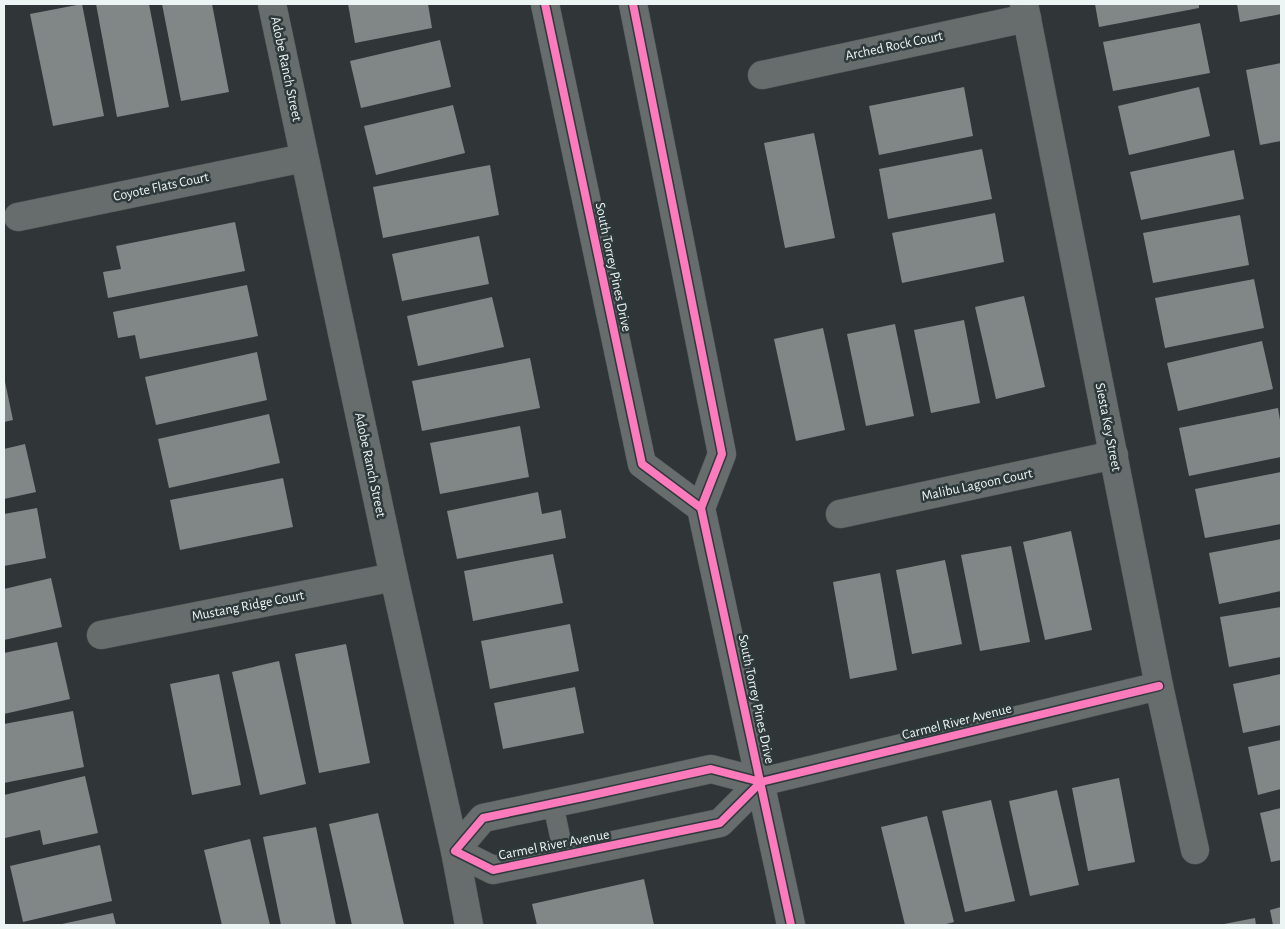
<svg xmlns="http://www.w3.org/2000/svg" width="1285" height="929" font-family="'Alegreya Sans',sans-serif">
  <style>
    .building { fill: #818687 }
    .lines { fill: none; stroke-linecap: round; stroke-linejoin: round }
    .lane-casing { stroke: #4f5556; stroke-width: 21 }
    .street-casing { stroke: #4f5556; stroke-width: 29 }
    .secondary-casing { stroke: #4f5556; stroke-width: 29 }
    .lane { stroke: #676c6c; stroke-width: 20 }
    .street { stroke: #676c6c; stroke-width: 28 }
    .secondary { stroke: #676c6c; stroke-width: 28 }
    .cycleway-casing { stroke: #2d393a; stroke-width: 11 }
    .cycleway { stroke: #fd7abc; stroke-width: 8 }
    .labels { text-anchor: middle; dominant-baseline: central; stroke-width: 5; stroke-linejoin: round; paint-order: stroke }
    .street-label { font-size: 14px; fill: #edf4f4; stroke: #2d393a }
  </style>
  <rect width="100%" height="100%" fill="#303637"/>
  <g class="building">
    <polygon points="82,4 104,116 53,126 30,14"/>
    <polygon points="96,4 149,4 169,107 117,117"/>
    <polygon points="162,4 212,4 229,92 181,101"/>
    <polygon points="348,4 428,4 432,28 355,43"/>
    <polygon points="1095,4 1199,4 1199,8 1099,27"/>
    <polygon points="1237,4 1281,4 1281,14 1240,22"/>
    <polygon points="1200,23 1210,73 1113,91 1103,42"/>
    <polygon points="440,40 451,87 361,108 350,61"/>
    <polygon points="1281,63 1281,141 1260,145 1246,70"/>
    <polygon points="964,87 973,136 879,155 869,106"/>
    <polygon points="1199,87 1210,136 1129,155 1118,106"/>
    <polygon points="453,105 465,153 376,175 364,126"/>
    <polygon points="814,133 835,238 785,248 764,143"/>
    <polygon points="982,149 992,199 888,219 879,169"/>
    <polygon points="1234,150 1244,199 1141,220 1130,172"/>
    <polygon points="490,165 499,215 383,238 373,187"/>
    <polygon points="995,213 1004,262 902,283 892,233"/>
    <polygon points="1240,215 1249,265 1153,283 1143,233"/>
    <polygon points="235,222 245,271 108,298 103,272 121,269 116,246"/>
    <polygon points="479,236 489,284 402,301 392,254"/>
    <polygon points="1254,279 1264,328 1165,348 1155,298"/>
    <polygon points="247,285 258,336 140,359 135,335 118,338 113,312"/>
    <polygon points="1024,296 1045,387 996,399 975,307"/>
    <polygon points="492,297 504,347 418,366 407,316"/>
    <polygon points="964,320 980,403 931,413 914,330"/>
    <polygon points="895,324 914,416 866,426 847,334"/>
    <polygon points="823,328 845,430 796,441 774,339"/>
    <polygon points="1262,341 1273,389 1178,411 1167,363"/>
    <polygon points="257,352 267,400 156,425 145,377"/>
    <polygon points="530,358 540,408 422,431 412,381"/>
    <polygon points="4,377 13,420 4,422"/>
    <polygon points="1278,408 1281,426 1281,457 1189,476 1179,428"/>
    <polygon points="269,414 280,463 169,488 158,439"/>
    <polygon points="520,426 529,477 440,494 430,443"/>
    <polygon points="25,444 36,492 4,499 4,449"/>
    <polygon points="1281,472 1281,524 1205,538 1195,489"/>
    <polygon points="283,478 293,527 180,550 170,500"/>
    <polygon points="538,492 542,514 561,510 566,538 457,559 447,511"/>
    <polygon points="37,508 46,558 4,566 4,514"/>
    <polygon points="1071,531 1092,630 1045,640 1023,542"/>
    <polygon points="1281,539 1281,591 1219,604 1209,553"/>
    <polygon points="1011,546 1030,642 980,651 961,555"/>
    <polygon points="553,554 563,603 473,621 464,571"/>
    <polygon points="945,560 962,644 912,654 896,570"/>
    <polygon points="880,573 897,670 850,679 833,582"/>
    <polygon points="51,578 62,627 4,640 4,589"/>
    <polygon points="1281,607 1281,657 1229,667 1220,617"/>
    <polygon points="570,624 579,671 490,689 481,641"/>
    <polygon points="57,642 70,699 4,714 4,653"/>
    <polygon points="346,644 370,763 319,773 295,654"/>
    <polygon points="279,661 306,784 260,795 232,672"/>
    <polygon points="219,674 241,785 192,795 170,684"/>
    <polygon points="1281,674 1281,725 1243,733 1233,684"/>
    <polygon points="575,687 584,733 503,749 494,703"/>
    <polygon points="73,711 84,767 4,783 4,724"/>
    <polygon points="1281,740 1281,789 1258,795 1248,747"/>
    <polygon points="85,776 98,833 43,845 40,830 5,838 4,795"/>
    <polygon points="1119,778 1135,862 1088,871 1072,788"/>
    <polygon points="1057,790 1079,885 1030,896 1009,801"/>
    <polygon points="991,800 1015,901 965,912 942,811"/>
    <polygon points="1281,808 1281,860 1271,862 1260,813"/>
    <polygon points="378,813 404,925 352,925 329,824"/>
    <polygon points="927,816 954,922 943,925 905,925 881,827"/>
    <polygon points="316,827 336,925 281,925 263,837"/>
    <polygon points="250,839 270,925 222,925 204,850"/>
    <polygon points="100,845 112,901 23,922 10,866"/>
    <polygon points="644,879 654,925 537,925 532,904"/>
    <polygon points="1281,907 1281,925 1273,925 1270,910"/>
    <polygon points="113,913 116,925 62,925 62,924"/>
    <polygon points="1255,918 1256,925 1224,925 1224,924"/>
  </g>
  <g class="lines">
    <g class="lane-casing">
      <polyline id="lane" points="553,804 564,855"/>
    </g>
    <g class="street-casing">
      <g id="street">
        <polyline points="272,4 394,577 455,851 469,925"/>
        <polyline points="1024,4 1159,686 1195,850"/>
        <polyline points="762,75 1027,18"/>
        <polyline points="18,217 304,158"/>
        <polyline points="840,514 1114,455"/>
        <polyline points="101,635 394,577"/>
        <polyline points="761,782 720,823 493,870 455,851 483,818 588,796 711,769 761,782 1159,686"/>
      </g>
    </g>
    <g class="secondary-casing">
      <g id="secondary">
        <polyline points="545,4 642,464 701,508"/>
        <polyline points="633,4 722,454 701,508 791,925"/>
      </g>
    </g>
    <use href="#lane" class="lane"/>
    <use href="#street" class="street"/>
    <use href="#secondary" class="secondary"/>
    <g class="cycleway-casing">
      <g id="cycleway">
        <polyline points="545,4 642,464 701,508"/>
        <polyline points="633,4 722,454 701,508 791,925"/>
        <polyline points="761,782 720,823 493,870 455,851 483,818 588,796 711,769 761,782 1159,686"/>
      </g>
    </g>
    <use href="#cycleway" class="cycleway"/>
  </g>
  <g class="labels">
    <g class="street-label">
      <text transform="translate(894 46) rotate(-12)">Arched Rock Court</text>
      <text transform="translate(286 69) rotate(78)">Adobe Ranch Street</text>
      <text transform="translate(161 187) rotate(-12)">Coyote Flats Court</text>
      <text transform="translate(613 267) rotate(78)">South Torrey Pines Drive</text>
      <text transform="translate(1108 427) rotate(79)">Siesta Key Street</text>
      <text transform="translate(370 465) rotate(78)">Adobe Ranch Street</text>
      <text transform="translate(977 485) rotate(-12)">Malibu Lagoon Court</text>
      <text transform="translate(248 606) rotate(-11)">Mustang Ridge Court</text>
      <text transform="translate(756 699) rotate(78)">South Torrey Pines Drive</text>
      <text transform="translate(957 722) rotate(-14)">Carmel River Avenue</text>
      <text transform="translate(554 845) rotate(-11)">Carmel River Avenue</text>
    </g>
  </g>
  <rect width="1285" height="929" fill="none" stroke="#edf4f4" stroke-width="10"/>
</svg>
